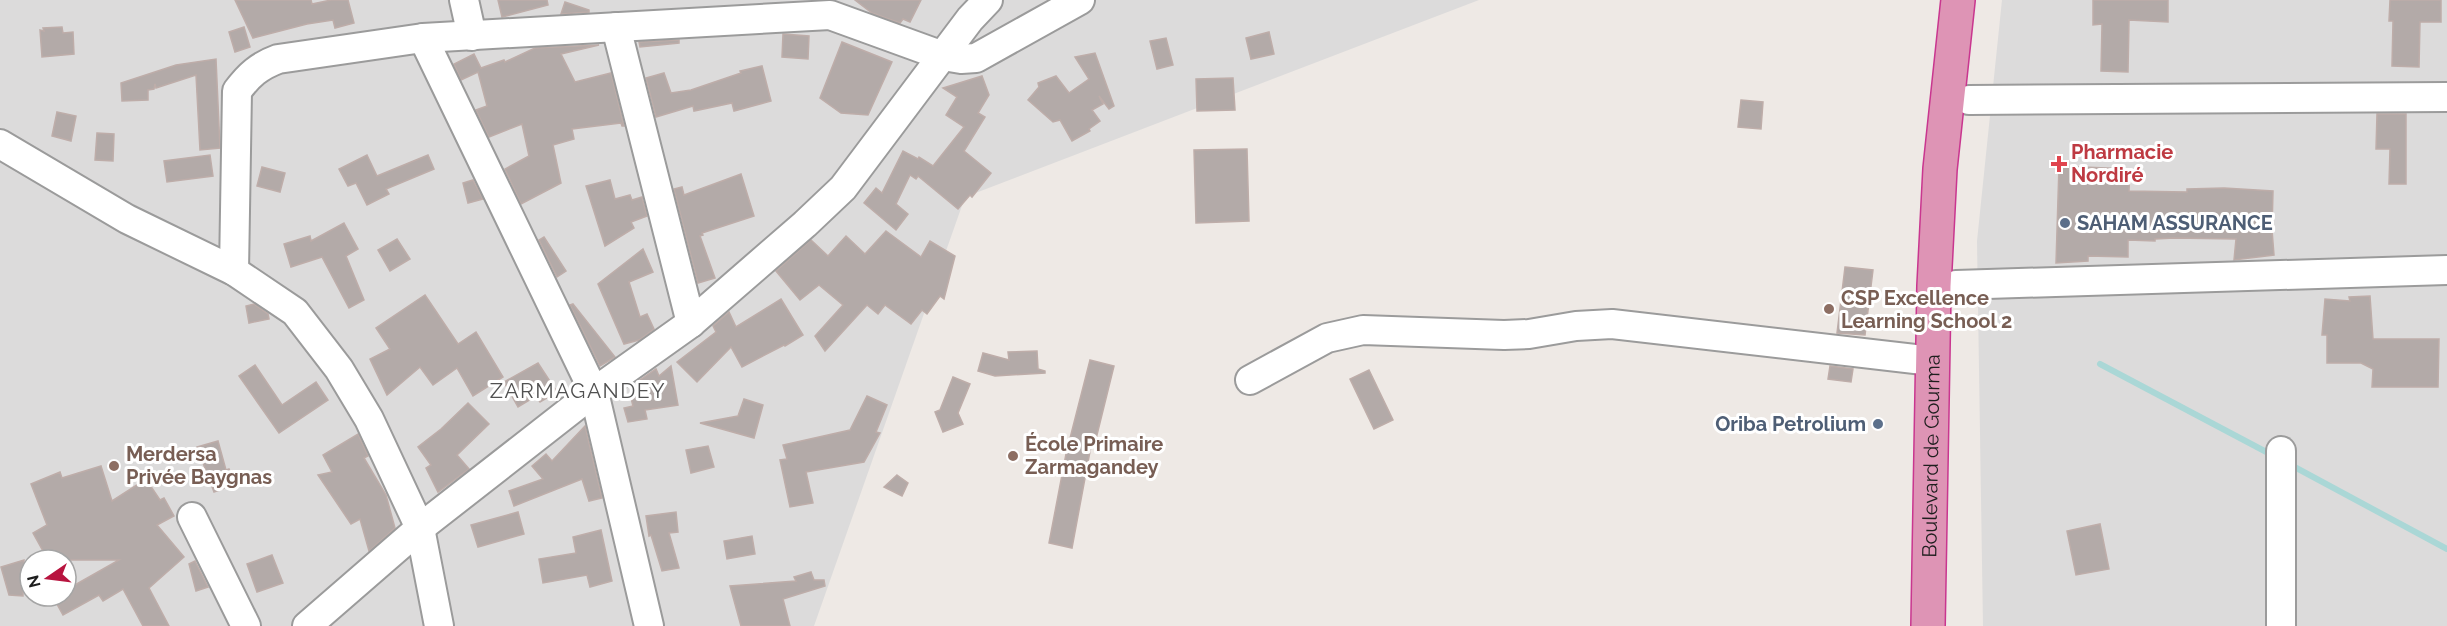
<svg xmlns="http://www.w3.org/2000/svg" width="2447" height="626" font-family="Raleway,sans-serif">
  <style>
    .residential { fill: #dcdbdb; fill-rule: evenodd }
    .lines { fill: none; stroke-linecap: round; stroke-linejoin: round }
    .stream { stroke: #aad7d6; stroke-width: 6 }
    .building { fill: #b3aaa8; stroke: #beada9; stroke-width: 1.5 }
    .minor-casing { stroke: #9b9b9b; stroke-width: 32 }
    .highway-casing { stroke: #c9368f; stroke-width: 36 }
    .minor { stroke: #fff; stroke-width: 28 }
    .highway { stroke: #de94b5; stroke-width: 33 }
    .health-dot { fill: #e0444e; stroke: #fff; stroke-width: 2 }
    .service-dot { fill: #5c6f8a; stroke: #fff; stroke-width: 2 }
    .education-dot { fill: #8d6e63; stroke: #fff; stroke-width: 2 }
    .labels { text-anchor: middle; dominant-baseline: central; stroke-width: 6; stroke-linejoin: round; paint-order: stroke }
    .health-label { font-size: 20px; font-weight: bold; fill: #be3a42; stroke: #fff; text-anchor: start }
    .service-label { font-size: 20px; font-weight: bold; fill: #4e5e75; stroke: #fff; text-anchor: start }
    .education-label { font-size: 20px; font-weight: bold; fill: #785e54; stroke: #fff; text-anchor: start }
    .street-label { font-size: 20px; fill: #1e1e1e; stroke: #fff }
    .neighbourhood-label { font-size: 21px; letter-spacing: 1.5px; fill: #515151; stroke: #fff }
  </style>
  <rect width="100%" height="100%" fill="#eee9e5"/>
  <g class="residential">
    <path d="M0,0H1479L965,197L814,626H0ZM30,560H66V596H30Z"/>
    <polygon points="2002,0 2447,0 2447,626 1983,626 1977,241"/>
  </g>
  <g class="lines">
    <g class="stream">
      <polyline points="2100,364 2272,455"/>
      <polyline points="2289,464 2447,549"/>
    </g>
  </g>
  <g class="building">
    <polygon points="235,0 311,0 312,4 331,0 348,0 354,23 335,28 333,20 307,24 253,38"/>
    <polygon points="498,0 547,0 548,5 502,17"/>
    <polygon points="855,0 921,0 910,22 903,19 900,23 872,13"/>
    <polygon points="2093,0 2168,0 2168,22 2129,20 2128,72 2101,71 2102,24 2093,25"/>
    <polygon points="2390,0 2441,0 2441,22 2420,22 2419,67 2392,66 2393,21 2389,21"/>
    <polygon points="565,2 589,10 589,12 561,14"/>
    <polygon points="62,27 63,33 73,32 74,54 42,57 40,30 44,31 43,28"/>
    <polygon points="244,27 250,47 235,52 229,32"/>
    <polygon points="1269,32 1274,54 1251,59 1246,38"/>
    <polygon points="783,34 809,36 808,59 782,57"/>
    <polygon points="1166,38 1173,65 1157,69 1150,41"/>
    <polygon points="679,40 679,43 640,47 639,42"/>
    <polygon points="842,42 892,62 868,115 841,113 820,98"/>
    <polygon points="599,45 561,54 575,82 611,73 624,126 622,126 621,123 572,129 574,139 553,145 561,183 521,204 505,169 529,156 522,124 489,137 476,110 487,106 478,72 461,80 454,64 474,54 481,68 504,60 505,62 535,48"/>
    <polygon points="1095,53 1114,106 1109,109 1099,96 1103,104 1092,110 1100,121 1089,129 1090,131 1072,141 1060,120 1053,122 1028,100 1039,87 1038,83 1056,76 1069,93 1089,79 1075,57"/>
    <polygon points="216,59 220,148 200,150 196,75 156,88 155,84 154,89 148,90 148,100 122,101 121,83 176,65"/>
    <polygon points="762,66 771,101 734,111 732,103 694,111 693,106 656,117 646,78 664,73 671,93 691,90 741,73 740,71"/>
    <polygon points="982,76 989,95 978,113 985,117 964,151 991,173 972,197 970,195 958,209 918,176 916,179 910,175 896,204 908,214 896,230 864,203 876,188 882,193 903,151 918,159 919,157 933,166 964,127 946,115 957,97 943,88"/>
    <polygon points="1233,78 1235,110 1197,111 1196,79"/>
    <polygon points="1741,100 1763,102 1761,129 1738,127"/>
    <polygon points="57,112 76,116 71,141 52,136"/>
    <polygon points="2377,114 2406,114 2406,184 2389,184 2390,149 2376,149"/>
    <polygon points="97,133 114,134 113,161 95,160"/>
    <polygon points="1247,149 1249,221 1196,223 1194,150"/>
    <polygon points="210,155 213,176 167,182 164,161"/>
    <polygon points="367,155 377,176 428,155 434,169 386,189 389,194 367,205 356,183 348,186 339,169"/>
    <polygon points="2059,166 2130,169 2129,191 2187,192 2187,189 2224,188 2273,191 2272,230 2274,255 2234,260 2236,239 2174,238 2155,239 2155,241 2128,240 2128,257 2088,256 2088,261 2056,263"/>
    <polygon points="262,167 285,173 280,192 257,186"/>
    <polygon points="741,174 754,216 702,233 703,235 700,236 715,278 698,283 674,189 682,187 684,195"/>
    <polygon points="473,180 483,199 468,203 463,183"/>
    <polygon points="610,180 615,199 630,195 632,200 642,197 647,216 631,222 634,228 605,246 586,186"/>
    <polygon points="344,223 358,249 346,256 364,300 349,308 322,257 291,267 284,244 310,236 311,241"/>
    <polygon points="886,231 921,257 930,241 955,256 944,299 940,296 927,314 922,310 911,324 885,305 878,314 867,305 825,351 815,336 843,305 819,285 800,300 776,271 811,240 828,256 846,236 865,254"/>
    <polygon points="544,237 566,271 557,277 539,240"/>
    <polygon points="397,239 410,259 390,271 378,250"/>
    <polygon points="643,249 653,272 629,282 640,317 647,314 654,329 639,340 624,344 598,284"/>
    <polygon points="1845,267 1873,270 1865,335 1837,333"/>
    <polygon points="425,295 458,344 476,332 503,377 473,396 457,368 433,385 420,367 387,395 370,359 390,349 376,328"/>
    <polygon points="2370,296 2373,339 2439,339 2438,387 2372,387 2373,369 2361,363 2327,363 2327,335 2322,335 2325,299 2350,301 2349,297"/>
    <polygon points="781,299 803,335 785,346 784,345 742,367 731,347 697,382 677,362 716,332 713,326 729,312 736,327"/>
    <polygon points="254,304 268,314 269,319 249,323 246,306"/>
    <polygon points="573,304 615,357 600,366 570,305"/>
    <polygon points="1037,351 1038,369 1045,371 1045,373 995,376 978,371 983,353 1009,360 1008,352"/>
    <polygon points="1090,360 1114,366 1094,447 1091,446 1072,548 1049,543 1066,454"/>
    <polygon points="538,363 557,392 540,402 536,396 518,407 504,382"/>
    <polygon points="255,365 282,405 316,382 328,400 279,433 239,376"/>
    <polygon points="671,366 678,405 645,410 647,419 628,422 624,408 633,406 630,394 643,386 640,380 656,369 659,376"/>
    <polygon points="1830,366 1853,369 1851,382 1828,379"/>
    <polygon points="1369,370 1393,420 1374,429 1350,379"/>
    <polygon points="953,377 970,384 958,413 963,424 943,432 935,412 940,410"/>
    <polygon points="867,396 887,405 876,432 880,433 864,462 806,472 813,503 790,507 780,460 787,459 783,445 850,430"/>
    <polygon points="744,399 763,405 754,438 700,423 738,416"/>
    <polygon points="468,403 489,424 457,455 469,469 438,492 426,468 431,465 418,447 441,429"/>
    <polygon points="585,426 602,498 589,501 582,479 514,506 509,491 543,479 532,466 546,454 552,461"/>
    <polygon points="358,434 368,456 364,458 386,495 395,528 369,551 360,519 351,524 318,475 332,472 323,455"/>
    <polygon points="218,441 226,470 229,469 235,484 214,492 197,447"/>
    <polygon points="708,446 714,467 691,473 686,450"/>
    <polygon points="101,466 112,501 146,479 160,500 164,498 174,516 157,525 184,557 149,588 169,626 143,626 123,589 103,601 99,595 63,615 53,597 66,596 66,590 119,560 48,560 33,533 47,525 31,484 60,472 62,478"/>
    <polygon points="897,475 908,483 902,496 884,487"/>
    <polygon points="518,512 524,534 478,547 471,525"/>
    <polygon points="676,512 678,532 669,533 679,568 662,571 651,535 649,536 646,516"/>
    <polygon points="2100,524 2109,569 2076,575 2067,531"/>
    <polygon points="601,530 612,581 590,587 587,575 543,583 539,559 576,553 573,537"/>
    <polygon points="752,536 755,554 727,559 724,541"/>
    <polygon points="272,555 283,583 257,592 247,564"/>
    <polygon points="24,560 23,596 9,595 1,567"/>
    <polygon points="195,561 208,587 196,591 189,564"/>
    <polygon points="811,572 814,580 824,580 825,586 783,599 790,626 741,626 730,586 796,581 794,577"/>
  </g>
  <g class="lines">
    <g class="minor-casing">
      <g id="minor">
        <polyline points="464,0 472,36"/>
        <polyline points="616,27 691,323"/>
        <polyline points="423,38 594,392 649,626"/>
        <polyline points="1969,100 2447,97"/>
        <polyline points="0,144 127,219 234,271 295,312 339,369 369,419 420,528 439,626"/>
        <path d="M234,271L237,91C249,75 259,66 278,59L423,38L830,15L943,56L961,59L976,58L1080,0"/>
        <polyline points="1956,285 2447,270"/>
        <polyline points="1250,380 1327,338 1363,330 1504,335 1529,334 1576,326 1612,324 1932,361"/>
        <polyline points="2281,451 2281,626"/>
        <polyline points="192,517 246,626"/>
        <polyline points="307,626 420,528 594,392 691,323 805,224 843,188 970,19 988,0"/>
      </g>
    </g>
    <g class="highway-casing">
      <g id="highway">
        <path id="s1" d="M1928,626L1934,286L1940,169L1958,0"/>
      </g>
    </g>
    <use href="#minor" class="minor"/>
    <use href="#highway" class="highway"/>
  </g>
  <path class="health-dot" d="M2056 155h6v6h6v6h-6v6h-6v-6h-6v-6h6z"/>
  <g class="service-dot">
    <circle cx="2065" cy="223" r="6"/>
    <circle cx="1878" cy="424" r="6"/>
  </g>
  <g class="education-dot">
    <circle cx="1829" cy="309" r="6"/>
    <circle cx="1013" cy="456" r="6"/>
    <circle cx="114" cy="466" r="6"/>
  </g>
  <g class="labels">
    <g class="health-label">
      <text x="2071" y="152">Pharmacie<tspan x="2071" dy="23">Nordiré</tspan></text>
    </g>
    <g class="service-label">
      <text x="2077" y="223">SAHAM ASSURANCE</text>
      <text x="1866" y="424" text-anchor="end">Oriba Petrolium</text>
    </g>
    <g class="education-label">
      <text x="1841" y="298">CSP Excellence<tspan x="1841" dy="23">Learning School 2</tspan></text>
      <text x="1025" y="444">École Primaire<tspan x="1025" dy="23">Zarmagandey</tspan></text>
      <text x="126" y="454">Merdersa<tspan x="126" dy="23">Privée Baygnas</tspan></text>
    </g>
    <g class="street-label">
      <text stroke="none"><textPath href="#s1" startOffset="170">Boulevard de Gourma</textPath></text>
    </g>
    <g class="neighbourhood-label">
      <text x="578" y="390">ZARMAGANDEY</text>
    </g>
  </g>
  <g transform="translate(48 578) rotate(256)"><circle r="28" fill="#ffffff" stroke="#a5a5a5" stroke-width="1.5"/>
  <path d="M0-4.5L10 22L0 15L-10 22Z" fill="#b8143f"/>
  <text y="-9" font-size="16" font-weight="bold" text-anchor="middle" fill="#1e1e1e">N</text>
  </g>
</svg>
